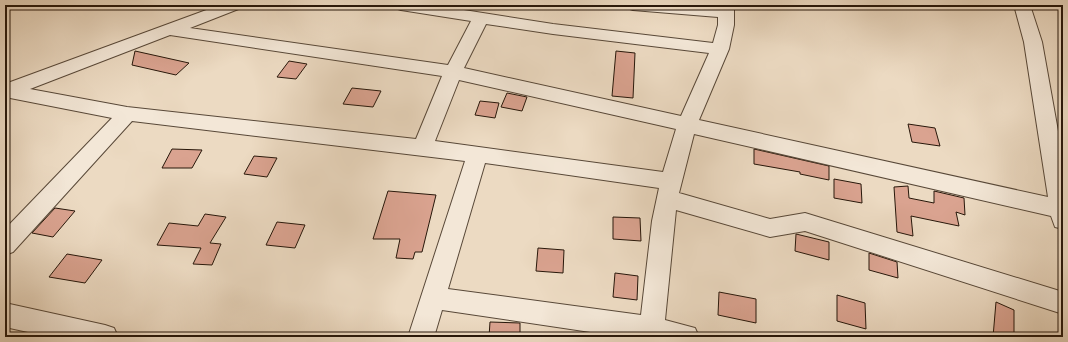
<svg xmlns="http://www.w3.org/2000/svg" width="1068" height="342" font-family="'Libre Caslon Text',serif">
  <style>
    .building { fill: #daa390; stroke: #27170a }
    .lines { fill: none; stroke-linecap: round; stroke-linejoin: round }
    .street-casing { stroke: #584838; stroke-width: 2 }
    .street { fill: #f3e7d7; fill-rule: evenodd }
  </style>
  <rect width="100%" height="100%" fill="#ecdac2"/>
  <filter id="stains"><feTurbulence type="fractalNoise" baseFrequency=".005" numOctaves="4"/><feColorMatrix values="0 0 0 0 .2 0 0 0 0 .09 0 0 0 0 .02 0 0 0 .5 -.17"/></filter>
  <radialGradient id="worn" r=".72"><stop offset=".6" stop-color="#630" stop-opacity="0"/><stop offset="1" stop-color="#630" stop-opacity=".3"/></radialGradient>
  <g class="building">
    <polygon points="135,51 189,63 176,75 132,65"/>
    <polygon points="616,51 635,53 633,98 612,96"/>
    <polygon points="289,61 307,64 296,79 277,77"/>
    <polygon points="352,88 381,91 373,107 343,104"/>
    <polygon points="507,93 527,97 522,111 501,107"/>
    <polygon points="480,101 499,103 495,118 475,115"/>
    <polygon points="908,124 935,128 940,146 912,142"/>
    <polygon points="172,149 202,150 192,168 162,168"/>
    <polygon points="754,149 829,166 829,180 800,174 800,172 754,164"/>
    <polygon points="254,156 277,158 267,177 244,174"/>
    <polygon points="834,179 861,184 862,203 834,198"/>
    <polygon points="908,186 909,198 934,203 934,191 964,198 965,215 956,212 959,226 911,216 913,236 897,232 894,187"/>
    <polygon points="388,191 436,195 422,252 415,252 413,259 396,258 400,239 373,239"/>
    <polygon points="55,208 75,211 53,237 32,233"/>
    <polygon points="205,214 226,217 210,243 221,244 212,265 193,264 201,248 157,245 169,223 198,226"/>
    <polygon points="613,217 640,218 641,241 613,239"/>
    <polygon points="277,222 305,225 295,248 266,245"/>
    <polygon points="796,234 829,242 829,260 795,251"/>
    <polygon points="538,248 564,250 563,273 536,271"/>
    <polygon points="869,253 897,262 898,278 869,270"/>
    <polygon points="67,254 102,260 85,283 49,277"/>
    <polygon points="615,273 638,276 637,300 613,297"/>
    <polygon points="719,292 756,299 756,323 718,315"/>
    <polygon points="837,295 865,303 866,329 837,321"/>
    <polygon points="996,302 1014,310 1014,337 993,337"/>
    <polygon points="490,322 520,323 520,337 489,337"/>
  </g>
  <g class="lines">
    <g class="street-casing">
      <g id="street">
        <path d="M220,5H243L241,8L190,28L448,65L471,21L401,10L395,8L393,5H432L553,24L713,43L718,25V17L633,10L627,8L625,5H691L718,7V5H734V25L729,49L699,120L1048,197L1024,42L1014,5H1030L1042,42L1063,159V229L1055,227L1051,216L694,134L679,193L770,219L805,213L1063,292V314L805,231L770,237L676,210L665,320L695,328L699,337H624L442,310L434,337H408L465,161L132,121L13,252L5,255V229L112,118L5,97V84ZM486,24L553,34L709,53L681,116L464,68ZM170,35L442,76L416,139L127,107L30,89ZM459,80L676,129L663,172L435,141ZM485,163L659,188L652,221L641,315L448,289Z"/>
        <polygon points="5,303 105,325 114,328 118,337 51,337 5,327"/>
      </g>
    </g>
    <use href="#street" class="street"/>
  </g>
  <rect width="1068" height="342" fill="none" stroke="#ecdac2" stroke-width="20"/>
  <rect x="6" y="6" width="1056" height="330" fill="none" stroke="#27170a" stroke-width="2"/>
  <rect x="10" y="10" width="1048" height="322" fill="none" stroke="#27170a"/>
  <rect width="100%" height="100%" filter="url(#stains)"/>
  <rect width="100%" height="100%" fill="url(#worn)"/>
</svg>
